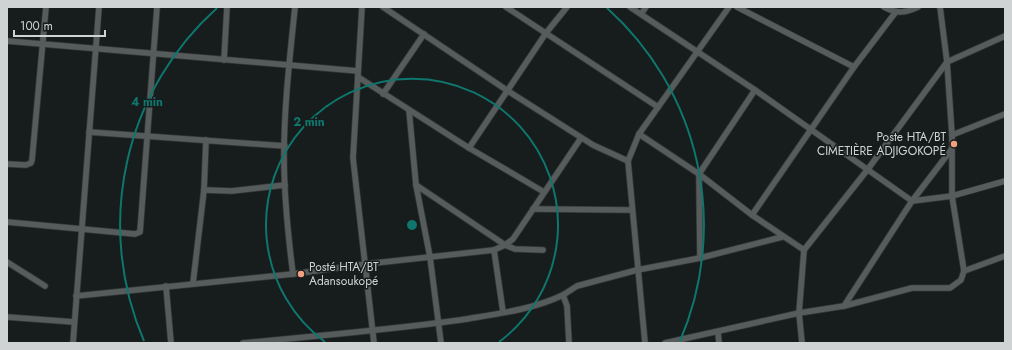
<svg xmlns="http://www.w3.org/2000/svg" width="1012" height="350" font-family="Jost,sans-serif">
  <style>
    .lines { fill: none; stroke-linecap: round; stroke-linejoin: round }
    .minor-casing { stroke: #353837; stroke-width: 7 }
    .minor { stroke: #565b5b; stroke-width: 5.5 }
    .ring { fill: none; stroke: #0f766e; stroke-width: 2 }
    .poi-dot { fill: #f2a07f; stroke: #171c1c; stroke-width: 1.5 }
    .labels { text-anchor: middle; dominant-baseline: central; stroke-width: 3; stroke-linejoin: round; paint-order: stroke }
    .poi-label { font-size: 12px; fill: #d0d3d3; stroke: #171c1c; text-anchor: end }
    .centre { fill: #0f766e; stroke: #171c1c; stroke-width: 2 }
    .ring-label { font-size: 12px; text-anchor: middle; font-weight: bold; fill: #0f766e; stroke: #171c1c; stroke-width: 3; stroke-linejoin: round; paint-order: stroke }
  </style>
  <rect width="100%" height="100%" fill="#171c1c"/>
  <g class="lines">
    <g class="minor-casing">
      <g id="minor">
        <polyline points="362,7 353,158 374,343"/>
        <polyline points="383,7 508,91 593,145 628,161"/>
        <polyline points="506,7 658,107"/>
        <polyline points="630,7 755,90 912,201 952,196 1005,181"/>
        <polyline points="737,7 854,67"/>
        <path d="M884,7C897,14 905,13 918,7"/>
        <polyline points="641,14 646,7"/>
        <polyline points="7,41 358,71"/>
        <polyline points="224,60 227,7"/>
        <polyline points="358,77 469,148 544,192"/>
        <polyline points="383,94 424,34"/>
        <polyline points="409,110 416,185 430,257 441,343"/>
        <polyline points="89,132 285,146"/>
        <polyline points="639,134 699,174 752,215 804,250"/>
        <polyline points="952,135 1005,114"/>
        <polyline points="469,148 546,33 567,7"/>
        <polyline points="7,164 26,165 31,163 32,160 46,7"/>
        <polyline points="416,185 505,245 515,249 543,250"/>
        <polyline points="204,190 232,191 285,185"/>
        <polyline points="533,209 631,210"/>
        <polyline points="752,215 854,67 895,13"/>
        <polyline points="7,222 135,234 140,232 157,7"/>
        <polyline points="494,250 503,312"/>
        <polyline points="700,258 699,174 755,90"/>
        <polyline points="7,262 45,286"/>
        <polyline points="964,271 1005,256"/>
        <path d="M293,274C288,235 284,196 284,156C284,106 290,56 295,7"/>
        <polyline points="193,283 204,190 206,140"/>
        <polyline points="166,286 171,343"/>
        <polyline points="76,296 293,274 366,264 494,250 505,245 513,239 581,138"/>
        <polyline points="844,306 912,201 951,150"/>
        <polyline points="7,317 74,322"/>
        <polyline points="718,332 719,343"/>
        <polyline points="73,343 99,7"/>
        <path d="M243,343C316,336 388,330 460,320C495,314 532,310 563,295"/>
        <polyline points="569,343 567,306 563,295 577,286 637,270 700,258 782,237"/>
        <polyline points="645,343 628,161 639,134 729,7"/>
        <polyline points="665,343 799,313 844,306 912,288 950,288 961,280 964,271 952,196 952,135 947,62 940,7"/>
        <polyline points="802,343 799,313 804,250 868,169 947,62 1005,36"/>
      </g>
    </g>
    <use href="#minor" class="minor"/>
  </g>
  <g class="ring">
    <path d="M325 342A146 146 0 1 1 499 342"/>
    <path d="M144 341A292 292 0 0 1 217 8M607 8A292 292 0 0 1 680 341"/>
  </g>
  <g class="poi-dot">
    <circle cx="954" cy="144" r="4"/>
    <circle cx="301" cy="274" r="4"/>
  </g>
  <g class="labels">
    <g class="poi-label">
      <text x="946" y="137">Poste HTA/BT<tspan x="946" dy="14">CIMETIÈRE ADJIGOKOPÉ</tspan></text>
      <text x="309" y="267" text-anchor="start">Posté HTA/BT<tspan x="309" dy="14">Adansoukopé</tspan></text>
    </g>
  </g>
  <circle cx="412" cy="225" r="6" class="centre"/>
  <g class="ring-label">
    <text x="147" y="106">4 min</text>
    <text x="309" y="126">2 min</text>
  </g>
  <rect width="1012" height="350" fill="none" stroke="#d0d3d3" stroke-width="16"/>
  <path d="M14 30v6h91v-6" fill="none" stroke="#d0d3d3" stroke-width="2"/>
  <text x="20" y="30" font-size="12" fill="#d0d3d3" stroke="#171c1c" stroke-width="3" paint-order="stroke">100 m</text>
</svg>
